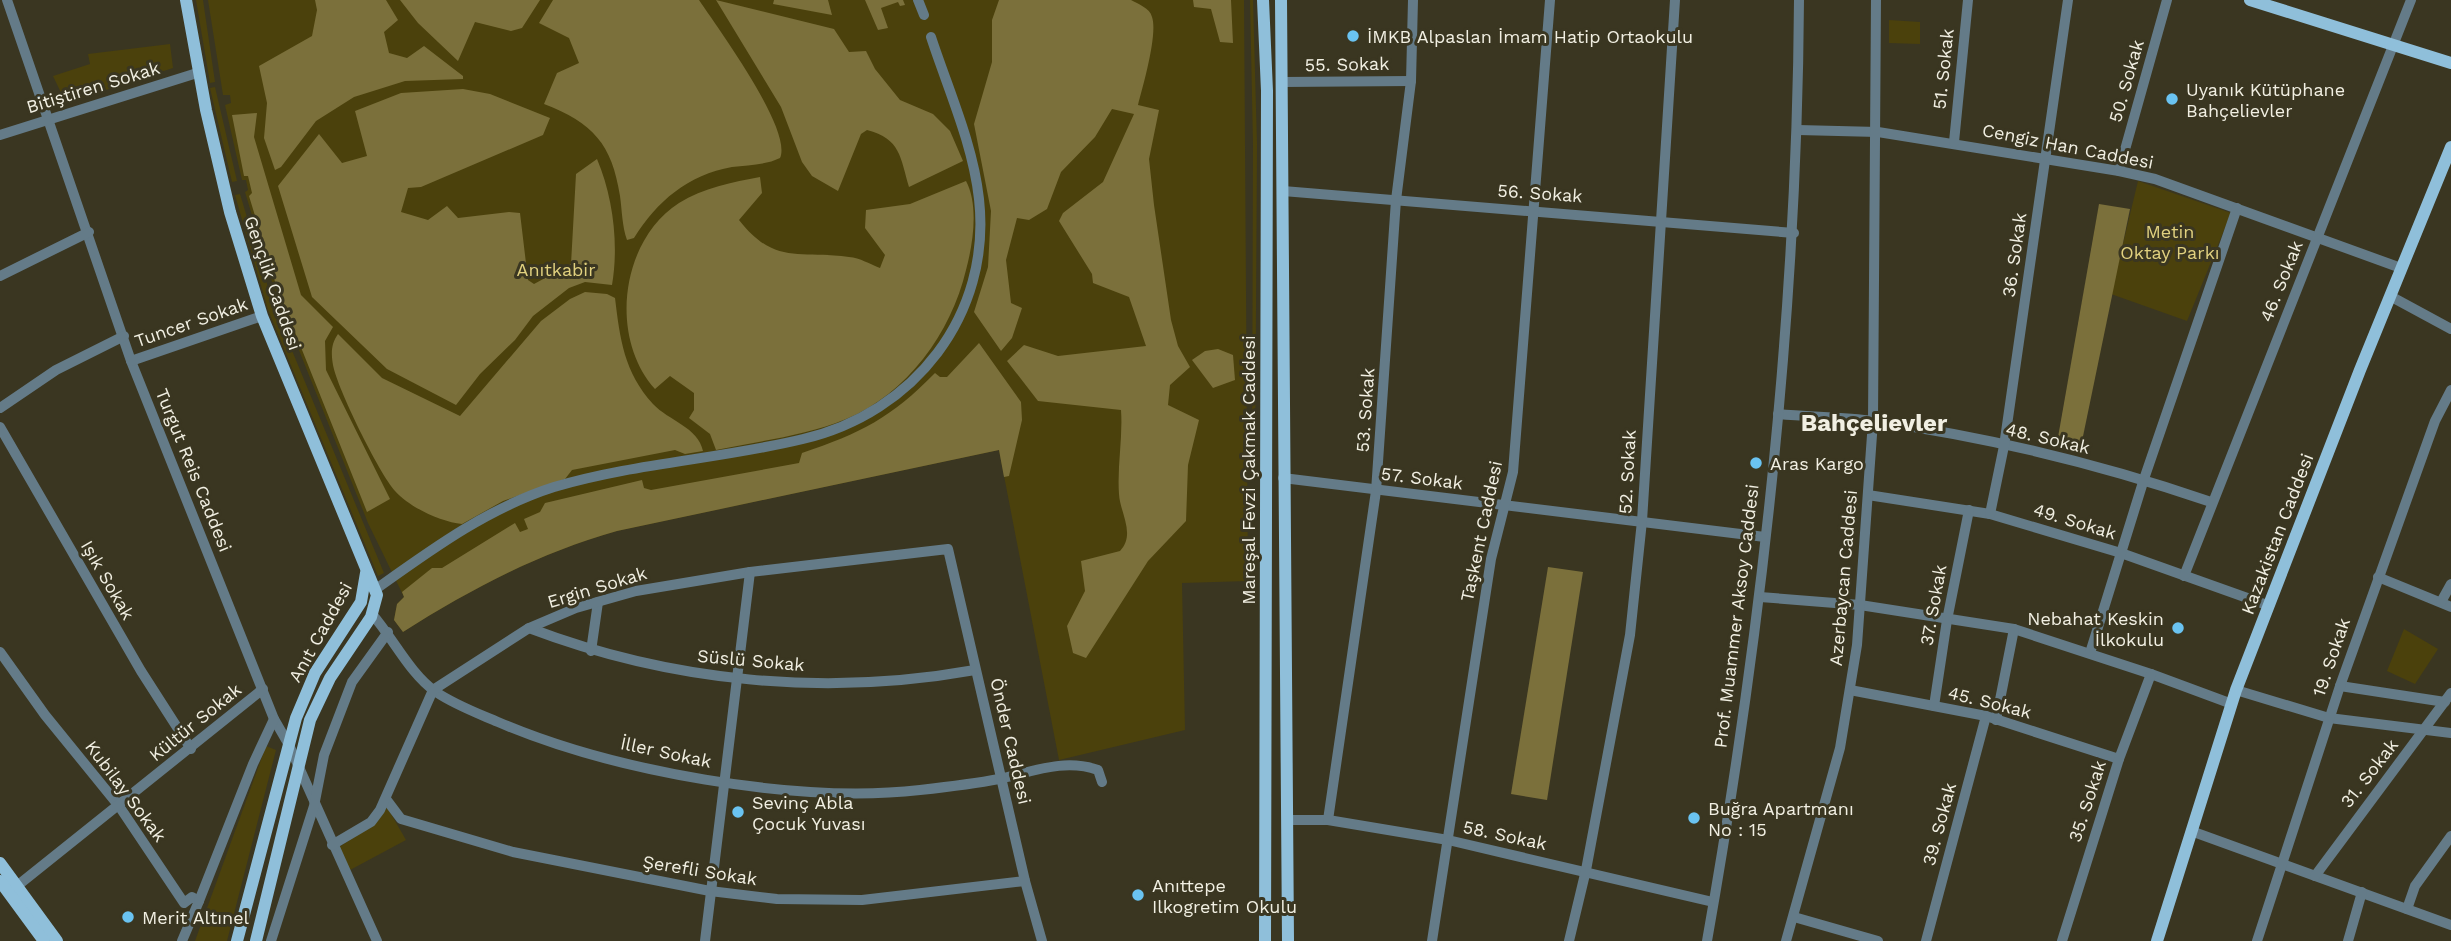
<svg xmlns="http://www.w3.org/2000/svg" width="2451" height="941" font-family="'Work Sans',sans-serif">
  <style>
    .green { fill: #4b410c }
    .forest { fill: #7b703b }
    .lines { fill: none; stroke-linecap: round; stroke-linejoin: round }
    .minor { stroke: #647b88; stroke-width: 10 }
    .major { stroke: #8fbfda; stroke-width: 12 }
    .poi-dot { fill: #6ac3f1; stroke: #3a3621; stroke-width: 2.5 }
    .labels { text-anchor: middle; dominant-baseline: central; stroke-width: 6; stroke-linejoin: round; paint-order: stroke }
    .poi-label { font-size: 18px; fill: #f1efe2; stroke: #3a3621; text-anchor: start }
    .street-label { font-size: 18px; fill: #f1efe2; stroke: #3a3621 }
    .park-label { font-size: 18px; fill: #e1d17f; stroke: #3a3621 }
    .district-label { font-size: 24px; font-weight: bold; fill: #f1efe2; stroke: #3a3621 }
  </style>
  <rect width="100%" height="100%" fill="#3a3621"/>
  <g class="green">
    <polygon points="196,0 203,0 215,82 210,83"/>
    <path d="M208,0H1244L1248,581L1182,583L1185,730L1059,760L999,450L617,531C539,553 471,589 403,632L394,620L397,604L404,597L368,523L273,285L245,192L248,190L246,180H242L225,105L231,103L230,95H223Z"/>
    <polygon points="1250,0 1253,0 1257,144 1255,478 1252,479 1253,144"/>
    <polygon points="1889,20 1920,22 1920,44 1889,43"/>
    <polygon points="170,44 173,68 66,103 53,76 90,64 88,54"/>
    <polygon points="215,87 237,181 232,182 210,88"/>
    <polygon points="2138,181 2231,213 2187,321 2111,294"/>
    <polygon points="240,194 274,307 384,573 378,576 268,310 235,195"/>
    <polygon points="2404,629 2438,649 2415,684 2387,671"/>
    <polygon points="266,746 276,750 227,941 195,941"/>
    <polygon points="387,807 406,840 350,870 339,847 375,824"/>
  </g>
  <g class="forest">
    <polygon points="315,0 386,0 398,20 384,32 389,53 407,58 424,46 463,76 463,79 405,81 354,97 316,121 281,167 275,170 264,138 267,103 259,66 312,36 317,10"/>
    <polygon points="400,0 540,0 522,28 511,31 475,22 458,61 418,23"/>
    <path d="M553,0H699C717,27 793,130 780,158C766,165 748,165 732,167C688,175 657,201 634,238L627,240C622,226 622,210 620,196C612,144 593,123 544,104L557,73L579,63L569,38L539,23Z"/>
    <path d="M716,0L834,29L849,52L866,51L875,69L900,100L933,114L950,131L963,161L909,187C900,157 901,139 867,130L861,134L838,191L812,176L802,162L781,107Z"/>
    <polygon points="774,0 828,0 832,15 773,4"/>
    <polygon points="865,0 903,0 905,5 900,6 898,2 881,8 888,28 878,30"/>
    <path d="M999,0H1131C1138,4 1150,8 1152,17C1158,34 1143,86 1138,105L1159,110L1149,159L1154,205L1171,320L1178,346L1190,367L1170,385L1168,405L1199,420L1188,465L1186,521L1148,561L1086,658L1073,653L1067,626L1085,591L1081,561L1120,551C1136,534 1120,513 1119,494C1117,466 1123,438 1121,410L1038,401L1007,361L1024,345L1058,356L1146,346L1129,297L1093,283L1092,274L1059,221L1063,213L1103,182L1134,114L1112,109L1095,137L1061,172L1047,209L1029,220L1017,218L1006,260L1011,303L1022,308L1012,338L1001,351L974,312L988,267L991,211L974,124L992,62V20Z"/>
    <polygon points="1193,0 1231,0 1233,43 1220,42 1211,9 1194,7"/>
    <path d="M463,89L490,94L550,118L543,135L421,187L408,188L401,212L428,220L447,206L458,218L509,212L520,213L528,280L534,284L571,264L576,174L597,159C613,197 619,244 612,285L585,282L569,288L533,316L515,340L480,374L456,405L387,369L312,297L278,186L319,134L342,163L367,156L355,111L401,93Z"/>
    <polygon points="257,113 254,137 301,295 333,327 325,341 326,370 390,499 367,512 276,285 249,196 252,193 248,176 244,176 232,115"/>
    <path d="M760,177L762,193L739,220C775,266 800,250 849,257C860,258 870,264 880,268L885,255L865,228L866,210L910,204L966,181C979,205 973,244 966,270C951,333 907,394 846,419C805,436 759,441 716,450L710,434L689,418L694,410V393L670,376L655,389C609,338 620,241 679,203C703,188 733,182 760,177Z"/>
    <polygon points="2099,204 2130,209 2081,446 2057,443"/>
    <path d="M585,292L607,294L615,298C620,339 624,372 653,404C669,421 698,427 703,451L685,454L675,450L572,470L565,479L503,501L462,524C441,522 409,507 395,491C379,473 337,388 333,365C331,353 331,344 338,334L382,378L460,416L541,321L570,299Z"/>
    <path d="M979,343L1021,402L1022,420L1009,476L1004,477L999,450L617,531C539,553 471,589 403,632L394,620L397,604L404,597L402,592L432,568H442L515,523L520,532L528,529L524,519L540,512L545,503L642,480L644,488L651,490L799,463L802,453C861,433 891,418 935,373L940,377H947Z"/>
    <polygon points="1218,349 1233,355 1235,380 1213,388 1192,360 1205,351"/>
    <polygon points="1548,567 1583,572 1547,800 1511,794"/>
  </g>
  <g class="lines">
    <g class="minor">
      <polyline points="7,0 131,361 274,719 289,745 377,941"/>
      <polyline points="918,0 924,15"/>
      <polyline points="1283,82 1411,81"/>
      <polyline points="1798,130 1878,132 2119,171 2155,179 2401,268"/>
      <polyline points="0,135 197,73"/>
      <polyline points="1954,142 1968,0"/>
      <polyline points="2119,171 2167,0"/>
      <polyline points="1283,191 1794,233"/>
      <polyline points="0,276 89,232"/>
      <polyline points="2390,296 2451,329"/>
      <polyline points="131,361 262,316"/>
      <polyline points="0,408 56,370 124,336"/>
      <path d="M1778,414C1810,417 1842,417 1874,421C1988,437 2103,465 2211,502"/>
      <polyline points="0,427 141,671 191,749"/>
      <polyline points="1283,478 1765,537"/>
      <polyline points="1868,495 1990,514 2121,553 2267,605"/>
      <polyline points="1990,514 2004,446 2068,0"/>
      <polyline points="2184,576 2411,0"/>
      <polyline points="2378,577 2451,607"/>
      <path d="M376,589C432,549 488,508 554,487C635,463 721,459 803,439C914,413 992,315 979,199C973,144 948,89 931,37"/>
      <polyline points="1760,597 1860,605 2014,629 2151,674 2232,704"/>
      <polyline points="2441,602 2451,584"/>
      <path d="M372,614C393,638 410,674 436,692C455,705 477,713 498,722C612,771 796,804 920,790C947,787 973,784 999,779C1032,772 1064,758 1098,770L1102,782"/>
      <path d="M529,628C671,682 825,697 975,670"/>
      <polyline points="591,651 598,602"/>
      <polyline points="0,652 45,715 119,806 184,903 192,897 199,901 182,941"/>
      <polyline points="2090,653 2144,479 2237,208"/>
      <polyline points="2340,686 2445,702"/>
      <polyline points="1850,690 1986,716 2119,759"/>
      <polyline points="2236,690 2329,718 2451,733"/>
      <polyline points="1934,706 1947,620 1969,510"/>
      <polyline points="1996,720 2014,629"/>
      <polyline points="386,799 401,819 513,852 710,891 777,899 862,900 1025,881"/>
      <polyline points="1287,820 1328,820 1448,840 1713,902"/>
      <polyline points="1328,820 1376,491 1396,200 1411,81 1413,0"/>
      <polyline points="2191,831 2451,925"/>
      <polyline points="332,845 371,822 380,810 433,690 529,628 576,608 636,591 750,572 948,549 1025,881 1042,941"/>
      <polyline points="2315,876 2451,693"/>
      <polyline points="17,886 263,689"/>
      <polyline points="199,901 253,764 274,719"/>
      <polyline points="2407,909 2415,886 2451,836"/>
      <polyline points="1794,917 1878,941"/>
      <polyline points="271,941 314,806 324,755 352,682 388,632"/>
      <polyline points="705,941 750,572"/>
      <polyline points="1432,941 1491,559 1513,472 1550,0"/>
      <polyline points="1569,941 1586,870 1630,635 1642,521 1675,0"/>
      <path d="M1707,941C1762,630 1797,316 1799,0"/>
      <polyline points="1786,941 1840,748 1857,645 1873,421 1876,0"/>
      <polyline points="1926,941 1986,716"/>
      <polyline points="2062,941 2119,759 2151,674"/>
      <polyline points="2257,941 2340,686 2435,421 2451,390"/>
      <polyline points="2348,941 2362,892"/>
    </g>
    <g class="major">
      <polyline points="186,0 206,110 230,212 262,316 377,595 371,617 330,678 310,720 256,941"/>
      <polyline points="1263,0 1267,91 1265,941"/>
      <polyline points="1281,0 1288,941"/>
      <polyline points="2250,0 2451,63"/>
      <polyline points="0,863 57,941"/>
      <polyline points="0,881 44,941"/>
      <polyline points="237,941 296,718 315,673 361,602 366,573"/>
      <polyline points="2157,941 2236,690 2360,370 2451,147"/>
    </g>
  </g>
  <g class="poi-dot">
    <circle cx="1353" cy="36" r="7"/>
    <circle cx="2172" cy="99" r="7"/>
    <circle cx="1756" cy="463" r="7"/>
    <circle cx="2178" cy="628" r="7"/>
    <circle cx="738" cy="812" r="7"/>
    <circle cx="1694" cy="818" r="7"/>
    <circle cx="1138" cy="895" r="7"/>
    <circle cx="128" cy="917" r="7"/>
  </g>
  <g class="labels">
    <g class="poi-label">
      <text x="1367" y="36">İMKB Alpaslan İmam Hatip Ortaokulu</text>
      <text x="2186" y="89">Uyanık Kütüphane<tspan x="2186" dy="21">Bahçelievler</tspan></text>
      <text x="1770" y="463">Aras Kargo</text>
      <text x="2164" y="618" text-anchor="end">Nebahat Keskin<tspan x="2164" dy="21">İlkokulu</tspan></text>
      <text x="752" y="802">Sevinç Abla<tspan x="752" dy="21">Çocuk Yuvası</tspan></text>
      <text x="1708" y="808">Buğra Apartmanı<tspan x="1708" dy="21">No : 15</tspan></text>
      <text x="1152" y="885">Anıttepe<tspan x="1152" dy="21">Ilkogretim Okulu</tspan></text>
      <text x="142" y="917">Merit Altınel</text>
    </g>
    <g class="street-label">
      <text transform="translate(1347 64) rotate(-1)">55. Sokak</text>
      <text transform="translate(1943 69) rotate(-84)">51. Sokak</text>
      <text transform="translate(2126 81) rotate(-74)">50. Sokak</text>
      <text transform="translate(93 87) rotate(-17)">Bitiştiren Sokak</text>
      <text transform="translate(2068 146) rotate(11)">Cengiz Han Caddesi</text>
      <text transform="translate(1540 193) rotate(4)">56. Sokak</text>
      <text transform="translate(2014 255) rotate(-82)">36. Sokak</text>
      <text transform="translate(2281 281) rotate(-68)">46. Sokak</text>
      <text transform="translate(273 283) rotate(71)">Gençlik Caddesi</text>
      <text transform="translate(191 322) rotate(-19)">Tuncer Sokak</text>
      <text transform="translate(1365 410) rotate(-86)">53. Sokak</text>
      <text transform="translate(2048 438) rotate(13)">48. Sokak</text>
      <text transform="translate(194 470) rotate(68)">Turgut Reis Caddesi</text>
      <text transform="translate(1248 470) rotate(-90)">Mareşal Fevzi Çakmak Caddesi</text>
      <text transform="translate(1627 472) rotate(-87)">52. Sokak</text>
      <text transform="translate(1422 478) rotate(7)">57. Sokak</text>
      <text transform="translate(2075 521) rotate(17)">49. Sokak</text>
      <text transform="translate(1481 531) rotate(-78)">Taşkent Caddesi</text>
      <text transform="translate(2277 534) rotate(-69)">Kazakistan Caddesi</text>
      <text transform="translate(1843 578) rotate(-85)">Azerbaycan Caddesi</text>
      <text transform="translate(108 580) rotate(60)">Işık Sokak</text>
      <text transform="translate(597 587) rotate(-17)">Ergin Sokak</text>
      <text transform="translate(1933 605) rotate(-80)">37. Sokak</text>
      <text transform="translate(1736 616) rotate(-83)">Prof. Muammer Aksoy Caddesi</text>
      <text transform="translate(320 632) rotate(-61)">Anıt Caddesi</text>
      <text transform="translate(2331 657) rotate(-71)">19. Sokak</text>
      <text transform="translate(751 660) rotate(5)">Süslü Sokak</text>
      <text transform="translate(1990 702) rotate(14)">45. Sokak</text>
      <text transform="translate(195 722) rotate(-39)">Kültür Sokak</text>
      <text transform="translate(1011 741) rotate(77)">Önder Caddesi</text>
      <text transform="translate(666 752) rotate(12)">İller Sokak</text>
      <text transform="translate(2369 773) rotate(-52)">31. Sokak</text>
      <text transform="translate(126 791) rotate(53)">Kubilay Sokak</text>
      <text transform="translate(2087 801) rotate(-72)">35. Sokak</text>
      <text transform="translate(1939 824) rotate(-75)">39. Sokak</text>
      <text transform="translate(1505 835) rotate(12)">58. Sokak</text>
      <text transform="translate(700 870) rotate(9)">Şerefli Sokak</text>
    </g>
    <g class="park-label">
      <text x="2170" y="231">Metin<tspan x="2170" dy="21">Oktay Parkı</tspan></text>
      <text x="556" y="269">Anıtkabir</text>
    </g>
    <g class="district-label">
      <text x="1874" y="423">Bahçelievler</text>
    </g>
  </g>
</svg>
